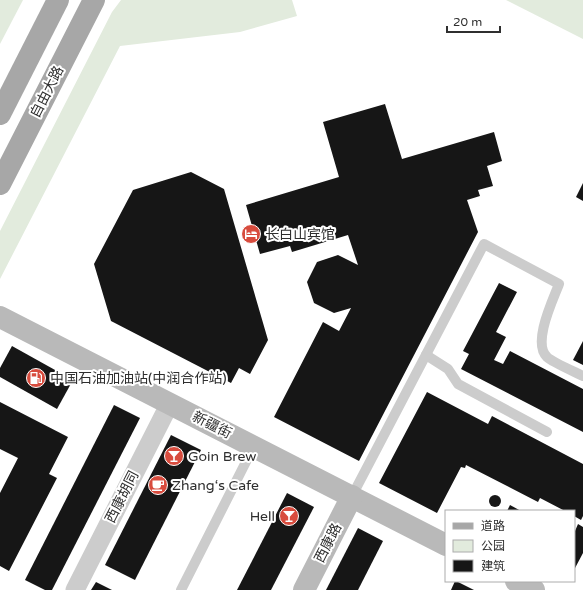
<svg xmlns="http://www.w3.org/2000/svg" width="583" height="590" font-family="'Varela Round','Noto Sans SC',sans-serif">
  <style>
    .green { fill: #e2ebdd }
    .building { fill: #161616 }
    .lines { fill: none; stroke-linecap: round; stroke-linejoin: round }
    .lane { stroke: #ccc; stroke-width: 10 }
    .street { stroke: #ccc; stroke-width: 19 }
    .secondary { stroke: #b9b9b9; stroke-width: 22 }
    .primary { stroke: #a7a7a7; stroke-width: 22 }
    .labels { text-anchor: middle; dominant-baseline: central; stroke-width: 4; stroke-linejoin: round; paint-order: stroke }
    .street-label { font-size: 14px; fill: #2f2f2f; stroke: #fff }
    .poi-label { font-size: 14px; fill: #2f2f2f; stroke: #fff; text-anchor: start }
  </style>
  <rect width="100%" height="100%" fill="#fff"/>
  <g class="green">
    <polygon points="0,0 23,0 0,44"/>
    <polygon points="121,0 292,0 297,16 240,32 120,46 0,279 0,231 112,12"/>
    <polygon points="506,0 583,0 583,39"/>
  </g>
  <g class="building">
    <polygon points="385,104 402,159 494,132 502,161 487,166 493,186 478,190 480,196 467,200 478,232 359,461 274,417 323,322 339,331 351,308 334,313 314,303 307,282 317,262 338,255 358,265 348,235 292,252 290,246 260,254 246,205 339,177 323,122"/>
    <polygon points="191,172 224,189 268,340 250,374 239,368 231,383 111,321 94,264 133,190"/>
    <polygon points="583,183 583,201 576,197"/>
    <polygon points="499,283 517,292 496,332 506,337 494,360 503,364 510,351 583,389 583,432 461,369 469,354 463,351"/>
    <polygon points="583,341 583,365 573,360"/>
    <polygon points="12,346 73,380 57,409 0,377 0,368"/>
    <polygon points="427,392 488,424 492,416 583,464 583,516 581,520 574,516 574,511 565,511 540,498 538,502 466,465 465,468 461,467 437,513 379,483"/>
    <polygon points="0,402 68,437 49,474 57,478 9,571 0,566 0,493 18,458 0,449"/>
    <polygon points="114,405 140,418 52,590 45,590 25,580"/>
    <polygon points="171,435 201,450 135,580 105,565"/>
    <polygon points="287,493 314,507 271,590 237,590"/>
    <circle cx="495" cy="501" r="6"/>
    <polygon points="510,505 521,511 507,511"/>
    <polygon points="578,524 583,527 583,553 574,570 574,530 575,531"/>
    <polygon points="358,528 383,541 358,590 326,590"/>
    <polygon points="455,581 456,581 474,590 451,590"/>
    <polygon points="96,582 112,590 91,590"/>
  </g>
  <g class="lines">
    <g class="lane">
      <polyline points="426,355 448,369 458,384 547,432"/>
      <path d="M352,496L484,244L559,284C553,300 532,343 547,357C552,362 575,372 583,376"/>
      <polyline points="181,590 254,446"/>
    </g>
    <polyline class="street" points="75,590 170,403"/>
    <g class="secondary">
      <polyline points="0,317 446,545"/>
      <polyline points="516,581 534,590"/>
      <polyline points="304,590 352,496"/>
    </g>
    <g class="primary">
      <polyline points="0,114 58,0"/>
      <polyline points="0,184 94,0"/>
    </g>
  </g>
  <defs>
    <g id="hotel-disc" transform="scale(1)"><circle r="9.5" fill="#d84c3e" stroke="#fff"/><path d="M-6-4.5h1.5V1H6V5H4.5V3h-9V5H-6ZM-4 0a1.8 1.8 0 1 1 3.6 0ZM.5 0V-2.5h3Q6-2.5 6 0Z" fill="#fff"/></g>
    <g id="fuel-disc" transform="scale(1)"><circle r="9.5" fill="#d84c3e" stroke="#fff"/><path d="M-5.5-6h7V0h2V4h1.3V-2.5L3-4.5l.8-.8L6-3V5H2.5V1h-1V6h-7ZM-4.2-4.7v3.2H.2V-4.7Z" fill="#fff"/></g>
    <g id="bar-disc" transform="scale(1)"><circle r="9.5" fill="#d84c3e" stroke="#fff"/><path d="M-6-5H6L.8 .8V4.5H3.5V6h-7V4.5H-.8V.8Z" fill="#fff"/></g>
    <g id="cafe-disc" transform="scale(1)"><circle r="9.5" fill="#d84c3e" stroke="#fff"/><path d="M-5.5-4.5H6V0H3Q3 3.5 0 3.5H-2.5Q-5.5 3.5-5.5 0ZM3-3.2v2h1.7v-2ZM-6 4.5H4V6H-6Z" fill="#fff"/></g>
  </defs>
  <g fill-rule="evenodd">
    <use href="#hotel-disc" x="251" y="234"/>
    <use href="#fuel-disc" x="36" y="378"/>
    <use href="#bar-disc" x="174" y="456"/>
    <use href="#cafe-disc" x="158" y="485"/>
    <use href="#bar-disc" x="289" y="516"/>
  </g>
  <g class="labels">
    <g class="street-label">
      <text transform="translate(47 92) rotate(-63)">自由大路</text>
      <text transform="translate(212 425) rotate(27)">新疆街</text>
      <text transform="translate(122 497) rotate(-63)">西康胡同</text>
      <text transform="translate(328 543) rotate(-63)">西康路</text>
    </g>
    <g class="poi-label">
      <text x="265" y="234">长白山宾馆</text>
      <text x="50" y="378">中国石油加油站(中润合作站)</text>
      <text x="188" y="456">Goin Brew</text>
      <text x="172" y="485">Zhang‘s Cafe</text>
      <text x="275" y="516" text-anchor="end">Hell</text>
    </g>
  </g>
  <rect x="445" y="510" width="130" height="72" fill="#ffffff" stroke="#acacac"/>
  <rect x="453" y="523" width="20" height="6" fill="#a7a7a7" stroke="#acacac"/>
  <text x="481" y="530" font-size="12" fill="#2f2f2f">道路</text>
  <rect x="453" y="540" width="20" height="12" fill="#e2ebdd" stroke="#acacac"/>
  <text x="481" y="550" font-size="12" fill="#2f2f2f">公园</text>
  <rect x="453" y="560" width="20" height="12" fill="#161616" stroke="#acacac"/>
  <text x="481" y="570" font-size="12" fill="#2f2f2f">建筑</text>
  <path d="M447 26v6h53v-6" fill="none" stroke="#2f2f2f" stroke-width="2"/>
  <text x="453" y="26" font-size="12" fill="#2f2f2f" stroke="#ffffff" stroke-width="3" paint-order="stroke">20 m</text>
</svg>
